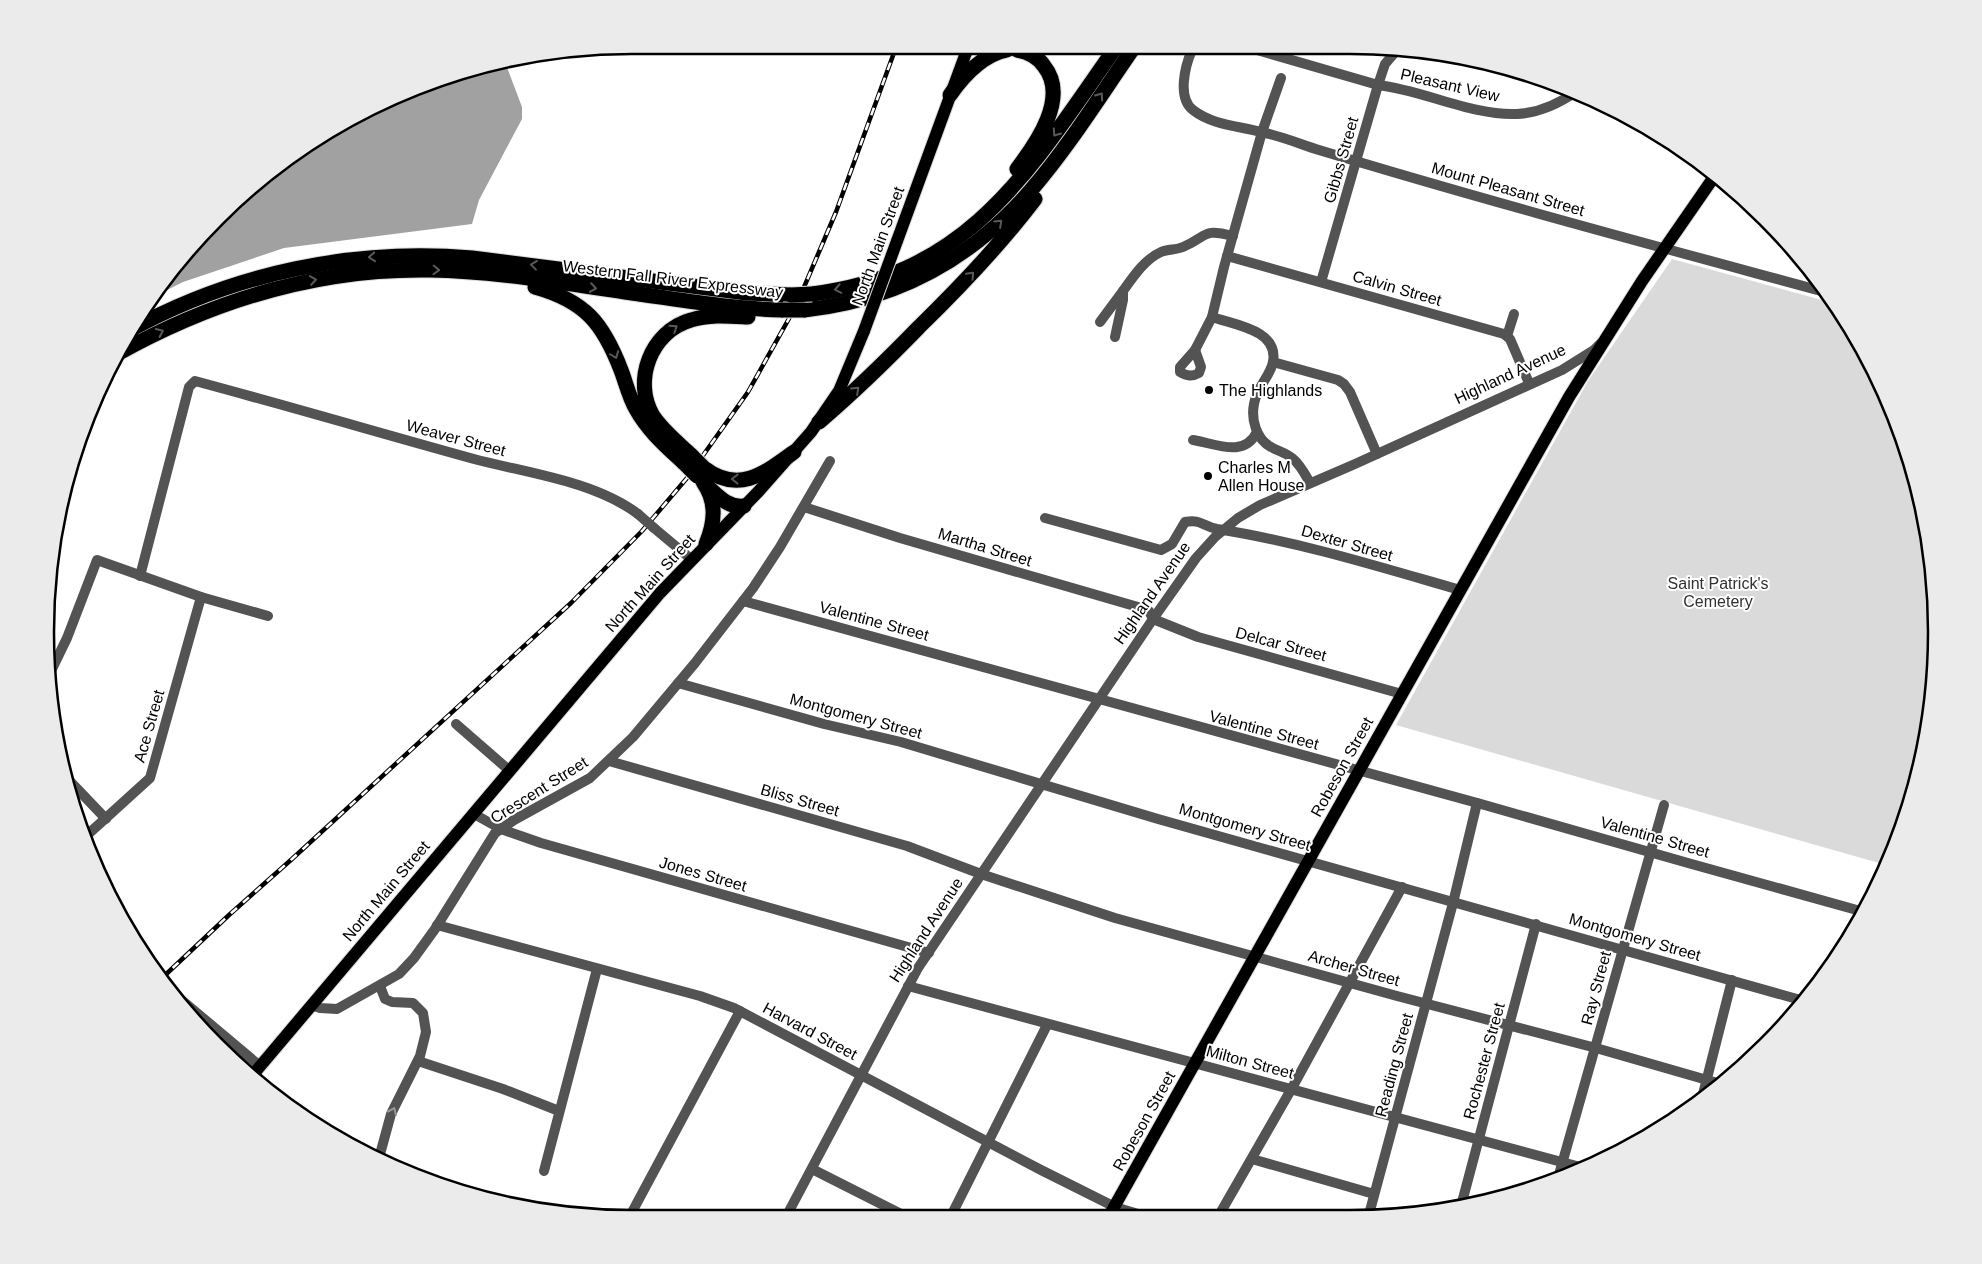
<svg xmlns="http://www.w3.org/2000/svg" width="1982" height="1264" font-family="Helvetica,sans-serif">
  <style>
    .green { fill: #dadada }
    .water { fill: #a1a1a1 }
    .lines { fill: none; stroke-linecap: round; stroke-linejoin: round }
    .major-casing { stroke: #dbdbdb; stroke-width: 14 }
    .highway-casing { stroke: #dbdbdb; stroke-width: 17 }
    .minor { stroke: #535353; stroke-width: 10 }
    .major { stroke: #000; stroke-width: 12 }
    .highway { stroke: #000; stroke-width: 15 }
    .rail-casing { stroke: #000; stroke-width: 4.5 }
    .rail { stroke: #fff; stroke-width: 2.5; stroke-dasharray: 8; stroke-linecap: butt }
    .major-bridge-casing { stroke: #dbdbdb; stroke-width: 14; stroke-linecap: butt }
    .highway-bridge-casing { stroke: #dbdbdb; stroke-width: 17; stroke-linecap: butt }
    .minor-bridge { stroke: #535353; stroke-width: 10 }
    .major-bridge { stroke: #000; stroke-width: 12 }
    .highway-bridge { stroke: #000; stroke-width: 15 }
    .oneway { stroke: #595959 }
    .oneway2 { stroke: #989898 }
    .poi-dot { fill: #000; stroke: #fff; stroke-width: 2 }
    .labels { text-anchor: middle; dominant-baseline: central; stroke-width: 4; stroke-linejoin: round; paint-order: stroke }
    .street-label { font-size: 16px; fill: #000; stroke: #fff }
    .poi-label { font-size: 16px; fill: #000; stroke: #fff; text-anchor: start }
    .park-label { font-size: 16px; fill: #313131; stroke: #fff }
    .rim { fill: none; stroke: #000; stroke-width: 2.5 }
  </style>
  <rect width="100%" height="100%" fill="#fff"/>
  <polygon class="green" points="1672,259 1833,303 1858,339 1906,444 1932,556 1936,671 1917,784 1886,865 1396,725 1588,381"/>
  <polygon class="water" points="505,62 522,107 522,119 479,200 472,224 284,248 183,282 151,298 166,275 217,217 306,144 444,76"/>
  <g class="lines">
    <g class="major-casing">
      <g id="major">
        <polyline points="897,241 967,50"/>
        <polyline points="251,1077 660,593 758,492 811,432 839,391 864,331"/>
        <polyline points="1109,1216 1569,397 1642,281 1716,174"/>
      </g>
    </g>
    <g class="highway-casing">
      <g id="highway">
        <path d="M950,95C964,75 982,55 1007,50"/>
        <path d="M1017,169C1037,143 1069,97 1044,66C1038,57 1028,52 1017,50"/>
        <path d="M535,287C585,301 603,323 621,370C626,383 629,397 636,409C648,431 667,447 684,463"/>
        <path d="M812,294C971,274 1030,169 1114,50"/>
        <path d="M804,310C896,300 972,259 1032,189C1069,146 1100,96 1132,50"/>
        <path d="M130,330C234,273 353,248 472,258L747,293L791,295"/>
        <path d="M117,354C214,300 318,268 430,270C495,271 561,283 625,292C677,299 730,309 783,310"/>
        <path d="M819,422C854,392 887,360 919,327C960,287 1000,245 1035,199"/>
        <path d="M691,455C678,443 663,431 653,416C632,381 651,331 691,320C709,314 730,316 748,317"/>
        <path d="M704,468C738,494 764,474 794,452"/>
        <path d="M703,482C717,502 715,522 706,544"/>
        <path d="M707,486C718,496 728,508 744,506"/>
      </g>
    </g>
    <g class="minor">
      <path d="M1192,50C1185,66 1177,98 1193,110C1212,125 1239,126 1261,132C1281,136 1300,144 1319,150C1487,201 1656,246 1825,292"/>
      <path d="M1257,50L1378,85C1423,90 1472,116 1517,114C1538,113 1560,103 1577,91"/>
      <polyline points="1227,256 1504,334 1510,339 1529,383"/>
      <polyline points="1321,282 1378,85 1385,64 1397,50"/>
      <path d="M1212,317C1235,325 1279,330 1273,362L1338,380L1344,384L1350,392L1377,454"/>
      <polyline points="1100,322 1123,291"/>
      <polyline points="1507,336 1514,314"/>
      <path d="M1115,337L1123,300V291C1133,277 1145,259 1161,252C1168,249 1176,250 1183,247C1209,236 1201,228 1233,236"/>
      <polyline points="1195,350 1212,317 1224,267 1262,132 1281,78"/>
      <path d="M1195,350L1201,367L1199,373C1192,377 1187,376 1180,372V367Z"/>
      <path d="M1273,362C1270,377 1257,386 1254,404C1251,419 1256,439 1271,447C1278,451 1286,453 1292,458C1300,464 1305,474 1310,483"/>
      <path d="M1193,440C1217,444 1244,458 1257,432"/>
      <polyline points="804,507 900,538 1138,607 1149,611 1153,619 1198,637 1402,694"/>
      <path d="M1045,518L1161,550L1172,544L1185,522C1201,519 1202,526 1217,529C1300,542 1380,567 1460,590"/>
      <polyline points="654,528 691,559"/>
      <path d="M140,576L189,387L195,381C288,406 380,433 474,459C527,473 594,481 638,514"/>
      <polyline points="743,601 1481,804 1688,863 1864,912"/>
      <polyline points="50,673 67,638 97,560 201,597 268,616"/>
      <polyline points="678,683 824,724 901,742 1158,819 1804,1001"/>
      <polyline points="456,724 510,771"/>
      <polyline points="609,761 907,846 981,874 1115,918 1397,996 1596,1048 1721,1084"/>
      <polyline points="64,775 106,819"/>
      <polyline points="474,814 501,829 541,843 929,953"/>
      <polyline points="85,837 150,778 201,597"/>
      <polyline points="437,925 700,996 734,1008 1041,1170 1115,1207 1148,1217"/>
      <polyline points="908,986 1584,1168"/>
      <polyline points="172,992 260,1066"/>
      <polyline points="311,1005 320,1008 337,1009 399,974 414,958 435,929 495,833 514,820 590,778 633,737 695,663 753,588 780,547 830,461"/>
      <polyline points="418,1061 503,1089 559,1111"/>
      <polyline points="1701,1102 1732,980"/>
      <polyline points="379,1158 391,1114 420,1056 426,1032 423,1013 413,1003 392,1002 385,999 380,986"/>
      <polyline points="1252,1159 1374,1194"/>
      <polyline points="812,1169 905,1216"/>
      <polyline points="544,1171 597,969"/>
      <polyline points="1558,1178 1664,805"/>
      <polyline points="1461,1206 1536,924"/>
      <polyline points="631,1214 740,1011"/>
      <polyline points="787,1215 918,968 1153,619 1196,558 1215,537 1238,518 1260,505 1355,464 1562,370 1594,350 1600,344"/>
      <polyline points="951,1216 1047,1025"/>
      <polyline points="1218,1217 1292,1088 1402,887"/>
      <polyline points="1368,1218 1453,903 1477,803"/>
    </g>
    <use href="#major" class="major"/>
    <use href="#highway" class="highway"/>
    <g class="rail-casing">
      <polyline id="rail" points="161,979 229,915 292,859 571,603 642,531 687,478 748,392 796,306 836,212 895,50"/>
    </g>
    <use href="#rail" class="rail"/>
    <g class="major-bridge-casing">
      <polyline id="major-bridge" points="864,331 897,241"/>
    </g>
    <g class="highway-bridge-casing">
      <g id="highway-bridge">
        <polyline points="791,295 812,294"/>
        <polyline points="783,310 804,310"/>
        <polyline points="691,455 704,468"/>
        <polyline points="684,463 697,476"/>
      </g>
    </g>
    <polyline class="minor-bridge" points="638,514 654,528"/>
    <use href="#major-bridge" class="major-bridge"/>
    <use href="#highway-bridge" class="highway-bridge"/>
  </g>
  <defs><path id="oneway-chevron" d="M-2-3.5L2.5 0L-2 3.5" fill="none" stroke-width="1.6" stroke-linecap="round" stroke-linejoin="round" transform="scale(1.25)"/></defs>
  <g class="oneway">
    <use href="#oneway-chevron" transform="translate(1100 96) rotate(-55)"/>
    <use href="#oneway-chevron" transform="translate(1056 133) rotate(125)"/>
    <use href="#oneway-chevron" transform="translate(999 223) rotate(-43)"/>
    <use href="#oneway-chevron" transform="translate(372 257) rotate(175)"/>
    <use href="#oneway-chevron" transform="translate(534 265) rotate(-173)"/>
    <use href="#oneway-chevron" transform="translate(436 270) rotate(2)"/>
    <use href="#oneway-chevron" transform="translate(971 275) rotate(-47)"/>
    <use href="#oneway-chevron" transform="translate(313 280) rotate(-9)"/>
    <use href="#oneway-chevron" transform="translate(593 288) rotate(8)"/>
    <use href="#oneway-chevron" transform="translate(838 289) rotate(169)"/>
    <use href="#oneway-chevron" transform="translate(674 328) rotate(-34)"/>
    <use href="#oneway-chevron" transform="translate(160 332) rotate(-25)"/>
    <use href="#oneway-chevron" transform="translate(615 355) rotate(69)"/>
    <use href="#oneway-chevron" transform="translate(856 390) rotate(-43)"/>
    <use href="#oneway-chevron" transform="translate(735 479) rotate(-179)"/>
  </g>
  <use class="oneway2" href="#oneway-chevron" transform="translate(393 1111) rotate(-66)"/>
  <g class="poi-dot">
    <circle cx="1209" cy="390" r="5"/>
    <circle cx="1208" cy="476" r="5"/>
  </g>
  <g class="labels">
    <g class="street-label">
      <text transform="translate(1450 85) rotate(13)">Pleasant View</text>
      <text transform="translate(1341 160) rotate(-74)">Gibbs Street</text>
      <text transform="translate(1508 189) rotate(16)">Mount Pleasant Street</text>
      <text transform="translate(878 246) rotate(-70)">North Main Street</text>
      <text transform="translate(673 279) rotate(7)">Western Fall River Expressway</text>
      <text transform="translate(1397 288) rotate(16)">Calvin Street</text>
      <text transform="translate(1510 374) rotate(-25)">Highland Avenue</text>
      <text transform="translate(456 438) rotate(15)">Weaver Street</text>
      <text transform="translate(1347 543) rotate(16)">Dexter Street</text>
      <text transform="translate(985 547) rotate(17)">Martha Street</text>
      <text transform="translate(650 583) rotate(-48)">North Main Street</text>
      <text transform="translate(1152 593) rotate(-55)">Highland Avenue</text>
      <text transform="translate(874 621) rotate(15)">Valentine Street</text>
      <text transform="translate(1281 644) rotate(15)">Delcar Street</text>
      <text transform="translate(856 716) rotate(15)">Montgomery Street</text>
      <text transform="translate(149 726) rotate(-74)">Ace Street</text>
      <text transform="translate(1264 730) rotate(15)">Valentine Street</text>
      <text transform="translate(1342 767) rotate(-61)">Robeson Street</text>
      <text transform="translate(539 790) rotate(-32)">Crescent Street</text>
      <text transform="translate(800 800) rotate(16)">Bliss Street</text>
      <text transform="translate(1245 827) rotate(16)">Montgomery Street</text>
      <text transform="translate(1655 837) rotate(16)">Valentine Street</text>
      <text transform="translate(703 874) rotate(16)">Jones Street</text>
      <text transform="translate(386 891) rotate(-50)">North Main Street</text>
      <text transform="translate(926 930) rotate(-57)">Highland Avenue</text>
      <text transform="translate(1635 937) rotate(16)">Montgomery Street</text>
      <text transform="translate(1354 968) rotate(16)">Archer Street</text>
      <text transform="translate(1596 988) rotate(-75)">Ray Street</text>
      <text transform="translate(810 1031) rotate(28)">Harvard Street</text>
      <text transform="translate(1484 1061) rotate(-75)">Rochester Street</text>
      <text transform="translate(1250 1062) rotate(15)">Milton Street</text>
      <text transform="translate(1394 1065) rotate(-75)">Reading Street</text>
      <text transform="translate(1144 1121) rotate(-61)">Robeson Street</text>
    </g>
    <g class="poi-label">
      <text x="1219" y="390">The Highlands</text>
      <text x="1218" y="467">Charles M<tspan x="1218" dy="18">Allen House</tspan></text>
    </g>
    <g class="park-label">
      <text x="1718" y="583">Saint Patrick's<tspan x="1718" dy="18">Cemetery</tspan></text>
    </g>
  </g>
  <path d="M0 0H1982V1264H0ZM632 54H1350A578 578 0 0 1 1928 632V632A578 578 0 0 1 1350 1210H632A578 578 0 0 1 54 632V632A578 578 0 0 1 632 54Z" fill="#ebebeb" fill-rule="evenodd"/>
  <path class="rim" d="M632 54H1350A578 578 0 0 1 1928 632V632A578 578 0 0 1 1350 1210H632A578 578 0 0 1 54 632V632A578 578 0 0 1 632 54Z"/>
</svg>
